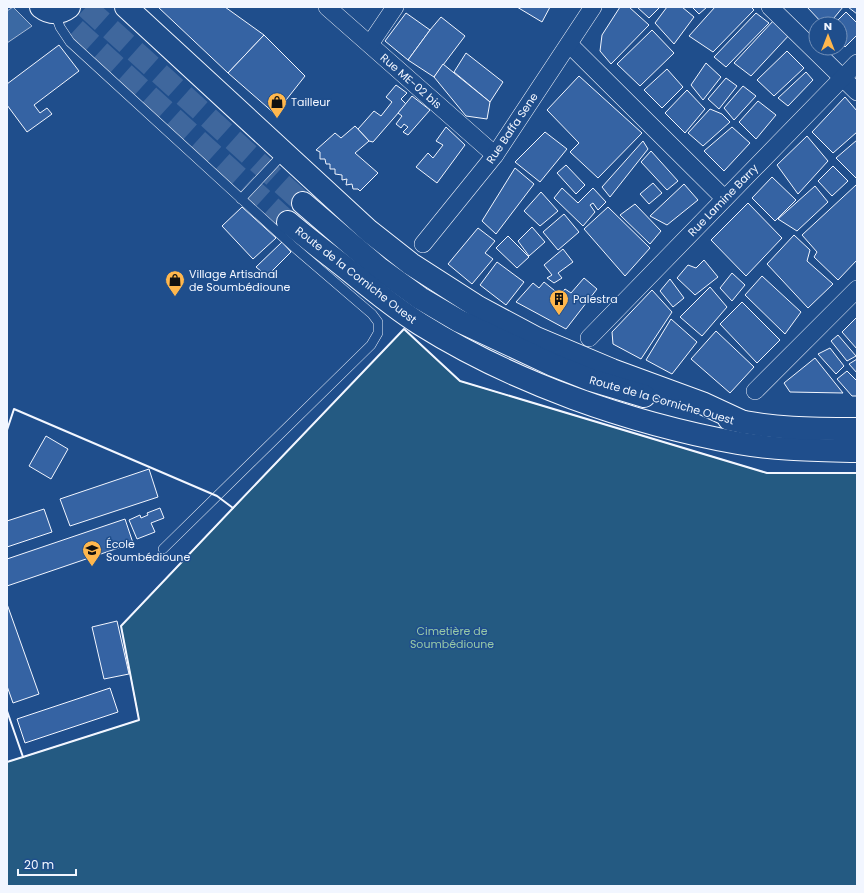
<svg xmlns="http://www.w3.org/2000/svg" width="864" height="893" font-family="Poppins,sans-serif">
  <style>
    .green { fill: #245a82; stroke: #a8bbd7 }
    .water { fill: #3b69a3; stroke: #a8bbd7 }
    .building { fill: #3563a3; stroke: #f2f6ff }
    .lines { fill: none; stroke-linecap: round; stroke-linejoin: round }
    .trunk-tunnel { stroke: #3f679d; stroke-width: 22; stroke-dasharray: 22 11; stroke-linecap: butt }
    .service-casing { stroke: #f2f6ff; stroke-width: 10 }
    .minor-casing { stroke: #f2f6ff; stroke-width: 18 }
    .tertiary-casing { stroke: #f2f6ff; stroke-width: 24 }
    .trunk-casing { stroke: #f2f6ff; stroke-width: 24 }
    .service { stroke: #1f4e8c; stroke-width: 9 }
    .minor { stroke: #1f4e8c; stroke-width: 17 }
    .tertiary { stroke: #1f4e8c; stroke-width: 22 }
    .trunk { stroke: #1f4e8c; stroke-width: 22 }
    .wall { stroke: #f2f6ff; stroke-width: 2 }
    .labels { text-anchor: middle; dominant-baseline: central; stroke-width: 3; stroke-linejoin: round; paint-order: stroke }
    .street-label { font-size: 11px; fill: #f2f6ff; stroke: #1f4e8c }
    .poi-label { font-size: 11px; fill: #f2f6ff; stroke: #1f4e8c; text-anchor: start }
    .park-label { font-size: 11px; fill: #97c8a6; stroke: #1f4e8c }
  </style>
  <rect width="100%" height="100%" fill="#1f4e8c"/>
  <polygon class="green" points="404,329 460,381 767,473 857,473 857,886 7,886 7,762 139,720 121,626"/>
  <polygon class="water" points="13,7 32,26 7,43 7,11"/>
  <g class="building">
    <polygon points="158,7 225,7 264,35 228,73"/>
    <polygon points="517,7 550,7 542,22"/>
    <polygon points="620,7 629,7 649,25 611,64 600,51 602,35"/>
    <polygon points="637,7 660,7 649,18"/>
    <polygon points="667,7 682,7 694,17 674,44 655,23"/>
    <polygon points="692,7 707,7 699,14"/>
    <polygon points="715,7 751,7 754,10 713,52 689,36"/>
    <polygon points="807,7 843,7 829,24 823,24"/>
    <polygon points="848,7 857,7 857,14"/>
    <polygon points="846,12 857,23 857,35 845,47 840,42 840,24 834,24"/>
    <polygon points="406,13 430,30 408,60 385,41"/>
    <polygon points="756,13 769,23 726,67 714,57"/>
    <polygon points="441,17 465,36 434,77 408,60 430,30"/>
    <polygon points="774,20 791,33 751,76 734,63"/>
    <polygon points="652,30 674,53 640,86 617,64"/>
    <polygon points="264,35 305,76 275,114 228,73"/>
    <polygon points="59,45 79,71 34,105 40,113 47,108 52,114 27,132 7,105 7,84"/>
    <polygon points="787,51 804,68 774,96 757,80"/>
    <polygon points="466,53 503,82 490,102 454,72"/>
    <polygon points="706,63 721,77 703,100 691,85"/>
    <polygon points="443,64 490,102 487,119 466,116 434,77"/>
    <polygon points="667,69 683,87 662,108 644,90"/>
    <polygon points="806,72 813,80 788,106 778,98"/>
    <polygon points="579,76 642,133 598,178 570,152 579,143 547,110"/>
    <polygon points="726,78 737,86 719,109 708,99"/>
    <polygon points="396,85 407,93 401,99 406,104 373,142 369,141 358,129 374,111 381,116 392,102 386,97"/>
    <polygon points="743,86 756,96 734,120 724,108"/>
    <polygon points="687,90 705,109 685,133 665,113"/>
    <polygon points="412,96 430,110 408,135 403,132 408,127 404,124 401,128 396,124 402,116 398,113"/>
    <polygon points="845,97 857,111 857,132 833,153 812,132"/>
    <polygon points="758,101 776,115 756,139 739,122"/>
    <polygon points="710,109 722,114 730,122 703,146 688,133"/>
    <polygon points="355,126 369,141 355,153 378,173 360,191 358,189 353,189 352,184 346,185 347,179 342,180 342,175 335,174 335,169 330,169 330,164 326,164 325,159 320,159 320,152 316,150 335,133 341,138"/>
    <polygon points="446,127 465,145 437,183 416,167 428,153 433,158 443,145 436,141"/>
    <polygon points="732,127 750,143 724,171 704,151"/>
    <polygon points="545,132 567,149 540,182 515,162"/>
    <polygon points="807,136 828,161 798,194 777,165"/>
    <polygon points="857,140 857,176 856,178 836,158"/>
    <polygon points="643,141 648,149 610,197 602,187"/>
    <polygon points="651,151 678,181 667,190 641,162"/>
    <polygon points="566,165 585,185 576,194 557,173"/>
    <polygon points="833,166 848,181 832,196 818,181"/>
    <polygon points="515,168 534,184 496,234 482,221"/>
    <polygon points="772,177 796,200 775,221 752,198"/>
    <polygon points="653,183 662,193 649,204 640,194"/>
    <polygon points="684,184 698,200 667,225 650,216"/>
    <polygon points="856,185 857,186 857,260 838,280 814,257 817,252 802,235"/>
    <polygon points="815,186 828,202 797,231 778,219"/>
    <polygon points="562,188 578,203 593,188 606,202 598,210 593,203 590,205 595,212 583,226 554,198"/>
    <polygon points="541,192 558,211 540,226 524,211"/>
    <polygon points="748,203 782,238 746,276 711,240"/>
    <polygon points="635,204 661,231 650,244 620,215"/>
    <polygon points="242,207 276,238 253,259 222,226"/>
    <polygon points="608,207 650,248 625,276 584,229"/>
    <polygon points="564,214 579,232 558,250 543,232"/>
    <polygon points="532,227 545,242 529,256 518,241"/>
    <polygon points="478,228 495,241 485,253 493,259 472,284 448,264"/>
    <polygon points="794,235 810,250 807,261 833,284 808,308 767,264"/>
    <polygon points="508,236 529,257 517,268 496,248"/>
    <polygon points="282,242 291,252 267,276 256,267"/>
    <polygon points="563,249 573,262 558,273 562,278 554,283 547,278 552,275 544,265"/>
    <polygon points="704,260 718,277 695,295 677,278 688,265 696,268"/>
    <polygon points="497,262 524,282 506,305 480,285"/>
    <polygon points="732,273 745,285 732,301 720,288"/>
    <polygon points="762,276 801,312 785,334 745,295"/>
    <polygon points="584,278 597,289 566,329 516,302 533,283 539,288 544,282 560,295 565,289 571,293"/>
    <polygon points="670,279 684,298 673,307 660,291"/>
    <polygon points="710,287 727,307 702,336 680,317"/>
    <polygon points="652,290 672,312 641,359 613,344 612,332"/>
    <polygon points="742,302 780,340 757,363 720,324"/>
    <polygon points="857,317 857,349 842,332"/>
    <polygon points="671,319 697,342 672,374 646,360"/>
    <polygon points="716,331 754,367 730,393 691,359"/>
    <polygon points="838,335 856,356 847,361 831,341"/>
    <polygon points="830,348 844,366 836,374 818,354"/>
    <polygon points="815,358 843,393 790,392 784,383"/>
    <polygon points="857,359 857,373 849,364"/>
    <polygon points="847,371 857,381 857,396 852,396 837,379"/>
    <polygon points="46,436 68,449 51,479 29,466"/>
    <polygon points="149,469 158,497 70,526 60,499"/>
    <polygon points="160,508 164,518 151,523 155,532 137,539 129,520 140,515 141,518 148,515 147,513"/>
    <polygon points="44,509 52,532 7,547 7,521"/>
    <polygon points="125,519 133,543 7,586 7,559"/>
    <polygon points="7,604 39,694 13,703 7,686"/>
    <polygon points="117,621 129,674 104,679 92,627"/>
    <polygon points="110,688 118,712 25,743 17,719"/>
  </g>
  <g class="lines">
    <g class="trunk-tunnel">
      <polyline points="51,7 288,222"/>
      <polyline points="86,7 303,203"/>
    </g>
    <g class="service-casing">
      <g id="service">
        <polyline points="55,13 60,27 70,42 295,248 372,314 378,322 378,333 371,345 163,549"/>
        <polyline points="241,199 284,153"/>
      </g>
    </g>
    <g class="minor-casing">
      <g id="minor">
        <polyline points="327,7 495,155"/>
        <polyline points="770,7 857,92"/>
        <polyline points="370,44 395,7"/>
        <polyline points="569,44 724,198"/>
        <polyline points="423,244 495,155 593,7"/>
        <polyline points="589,338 857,63"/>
        <polyline points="755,391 857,289"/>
      </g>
    </g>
    <g class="tertiary-casing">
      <path id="tertiary" d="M41,7C50,14 60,14 69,7"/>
    </g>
    <g class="trunk-casing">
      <g id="trunk">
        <polyline points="126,7 369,231 411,264 478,307 536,338 612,370 702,403 743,422"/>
        <polyline points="303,203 380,269 420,298 459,321 553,365 591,380 644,396"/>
        <path d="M288,222C309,240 331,256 352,273C374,291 396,309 420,324C514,383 629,423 738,443C777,450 817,450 857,451"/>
        <path d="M729,419C771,429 814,429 857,429"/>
      </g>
    </g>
    <use href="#service" class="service"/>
    <use href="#minor" class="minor"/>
    <use href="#tertiary" class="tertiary"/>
    <use href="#trunk" class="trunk"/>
    <g class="wall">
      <polyline points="7,430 14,409 217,496 233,508 121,626 139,720 23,757 7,711"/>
      <polyline points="233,508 404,329 460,381 767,473 857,473"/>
      <polyline points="7,762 23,757"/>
    </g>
  </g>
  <defs>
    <g id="shop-pin" transform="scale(1)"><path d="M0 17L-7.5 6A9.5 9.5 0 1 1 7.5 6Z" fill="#ffb74d" stroke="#1f4e8c"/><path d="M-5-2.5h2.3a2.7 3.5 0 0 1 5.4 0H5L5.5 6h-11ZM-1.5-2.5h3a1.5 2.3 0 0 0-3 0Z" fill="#111"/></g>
    <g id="building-pin" transform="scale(1)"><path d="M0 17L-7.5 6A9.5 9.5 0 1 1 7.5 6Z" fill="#ffb74d" stroke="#1f4e8c"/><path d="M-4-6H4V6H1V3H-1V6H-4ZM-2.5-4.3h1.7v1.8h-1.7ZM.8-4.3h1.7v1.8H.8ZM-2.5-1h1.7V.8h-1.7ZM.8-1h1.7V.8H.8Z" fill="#111"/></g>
    <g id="school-pin" transform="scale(1)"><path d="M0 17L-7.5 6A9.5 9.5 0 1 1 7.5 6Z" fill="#ffb74d" stroke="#1f4e8c"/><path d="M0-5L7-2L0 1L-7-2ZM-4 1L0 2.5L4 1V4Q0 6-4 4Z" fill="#111"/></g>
  </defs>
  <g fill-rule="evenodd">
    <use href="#shop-pin" x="277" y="102"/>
    <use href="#shop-pin" x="175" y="280"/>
    <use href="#building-pin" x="559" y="299"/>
    <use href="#school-pin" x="92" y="550"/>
  </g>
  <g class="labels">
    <g class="street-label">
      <text transform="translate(411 81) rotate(41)">Rue ME-02 bis</text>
      <text transform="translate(512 128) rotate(-56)">Rue Baffa Sene</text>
      <text transform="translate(723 200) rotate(-46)">Rue Lamine Barry</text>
      <text transform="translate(356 275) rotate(38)">Route de la Corniche Ouest</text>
      <text transform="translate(662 400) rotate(16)">Route de la Corniche Ouest</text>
    </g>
    <g class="poi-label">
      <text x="291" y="102">Tailleur</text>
      <text x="189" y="274">Village Artisanal<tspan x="189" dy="13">de Soumbédioune</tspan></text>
      <text x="573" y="299">Palestra</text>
      <text x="106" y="544">École<tspan x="106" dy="13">Soumbédioune</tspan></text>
    </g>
    <g class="park-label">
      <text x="452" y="631">Cimetière de<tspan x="452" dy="13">Soumbédioune</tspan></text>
    </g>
  </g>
  <rect width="864" height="893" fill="none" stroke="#f2f6ff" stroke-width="16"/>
  <g transform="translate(828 36)"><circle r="19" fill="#1f4e8c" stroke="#7391ba"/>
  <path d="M0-3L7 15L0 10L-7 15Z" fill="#ffb74d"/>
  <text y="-6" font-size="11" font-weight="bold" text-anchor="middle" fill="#f2f6ff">N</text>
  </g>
  <path d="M18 869v6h58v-6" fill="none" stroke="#f2f6ff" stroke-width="2"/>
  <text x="24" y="869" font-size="12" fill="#f2f6ff" stroke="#1f4e8c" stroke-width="3" paint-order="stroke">20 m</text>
</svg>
